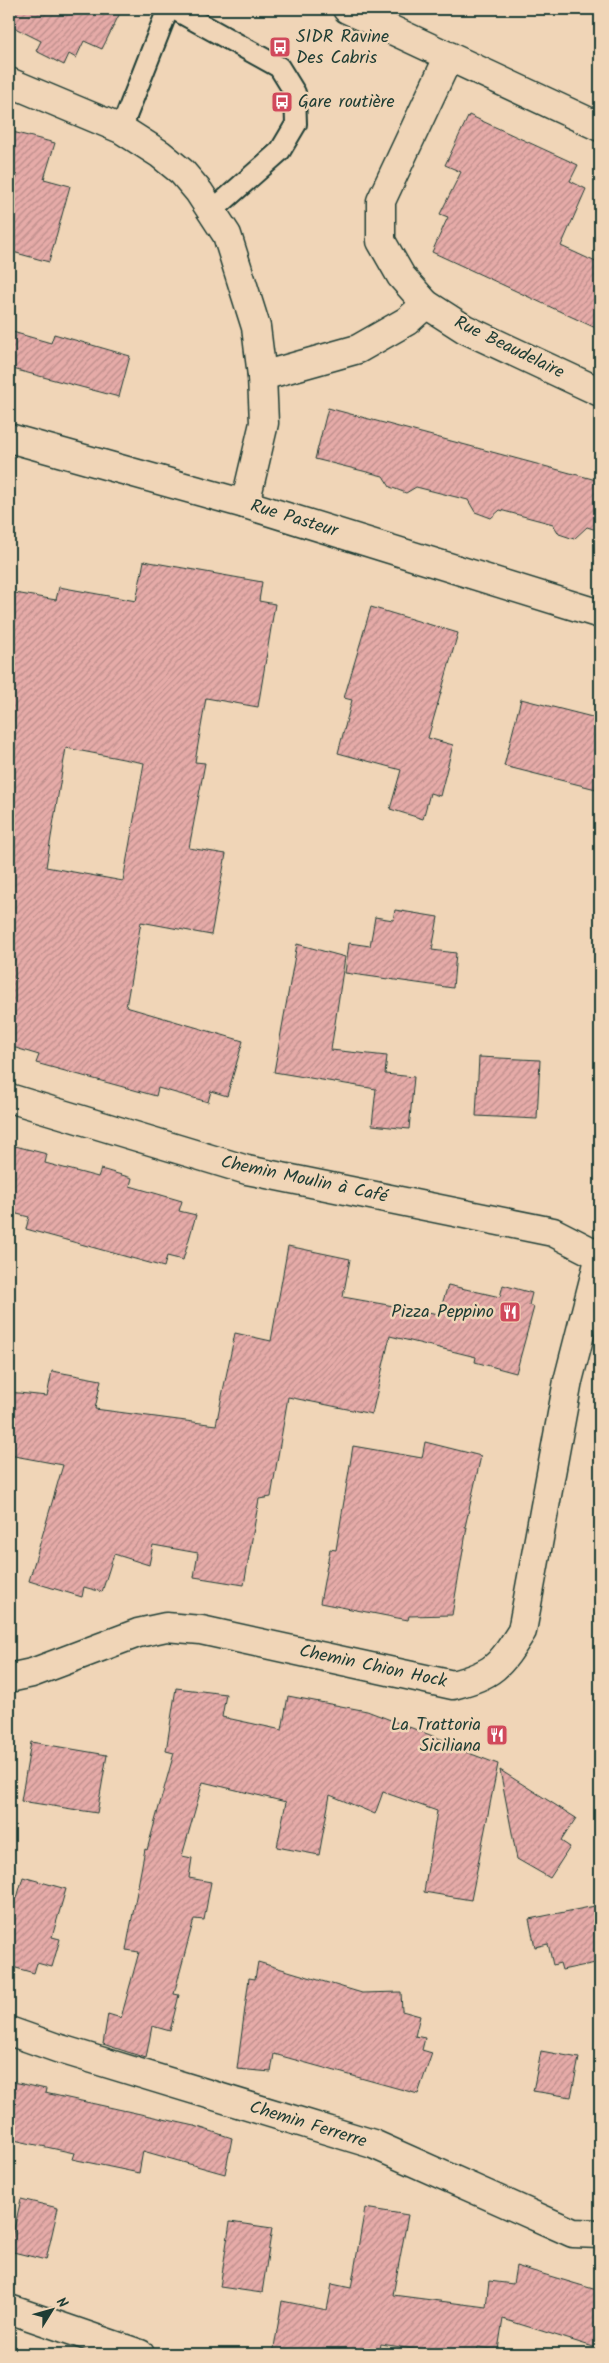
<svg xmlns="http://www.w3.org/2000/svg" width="609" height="2363" font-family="Kalam,sans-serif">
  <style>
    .building { fill: url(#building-hatch); stroke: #1f3d34; fill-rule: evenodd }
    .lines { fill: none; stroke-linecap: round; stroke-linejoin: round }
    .lane-casing { stroke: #1f3d34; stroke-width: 24 }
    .street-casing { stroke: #1f3d34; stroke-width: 31 }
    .secondary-casing { stroke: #1f3d34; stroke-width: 31 }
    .lane { stroke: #f0d5b7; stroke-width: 20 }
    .street { stroke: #f0d5b7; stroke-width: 28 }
    .secondary { stroke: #f0d5b7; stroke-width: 28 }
    .labels { text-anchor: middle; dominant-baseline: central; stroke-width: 5; stroke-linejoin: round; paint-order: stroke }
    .poi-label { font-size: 18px; fill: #1f3d34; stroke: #f0d5b7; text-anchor: start }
    .street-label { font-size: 18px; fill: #1f3d34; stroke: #f0d5b7 }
  </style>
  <defs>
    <pattern id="building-hatch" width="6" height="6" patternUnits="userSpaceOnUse" patternTransform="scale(1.25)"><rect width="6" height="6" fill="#e6aba8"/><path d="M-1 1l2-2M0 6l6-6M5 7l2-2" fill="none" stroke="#ba8c8a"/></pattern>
  </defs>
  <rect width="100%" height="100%" fill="#f0d5b7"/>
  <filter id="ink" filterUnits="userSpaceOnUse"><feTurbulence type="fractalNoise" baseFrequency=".02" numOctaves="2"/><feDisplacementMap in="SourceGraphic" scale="10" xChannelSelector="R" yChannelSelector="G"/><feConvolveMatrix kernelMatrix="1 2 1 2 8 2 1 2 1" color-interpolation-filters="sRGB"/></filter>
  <g filter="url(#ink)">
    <g class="building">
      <polygon points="9,9 122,9 102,49 84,41 76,58 69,54 64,65 36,51 41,41 9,25"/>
      <polygon points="469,115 578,165 570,181 586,189 561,246 600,264 600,330 432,252 448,217 440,214 461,172 445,165"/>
      <polygon points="9,131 55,143 44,179 70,186 49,262 9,251 9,208 17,175 9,171"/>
      <polygon points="9,331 51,343 54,334 130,356 119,397 9,368"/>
      <polygon points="328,408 600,481 600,531 587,527 574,539 559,534 553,524 500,510 491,518 475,512 468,500 416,487 406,493 390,487 383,476 315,459"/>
      <path d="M144,561L262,582L259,601L275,604L258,707L206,698L195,762L205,763L189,848L226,854L211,935L141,922L126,1007L243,1041L227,1096L211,1091L208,1102L158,1088L156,1096L36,1063L39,1055L9,1046V592L56,600L59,587L136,601ZM66,748L144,763L123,881L46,867Z"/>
      <polygon points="371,607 458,633 428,738 453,745 440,796 430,793 423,819 390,809 401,770 338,753 352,700 344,698"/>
      <polygon points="521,699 600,719 600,790 504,766"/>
      <polygon points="395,910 438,917 432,950 456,953 453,988 345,973 349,943 370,946 375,917 393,920"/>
      <polygon points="297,944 345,957 331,1050 387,1056 385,1074 414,1077 409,1129 372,1125 376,1089 274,1072"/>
      <polygon points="479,1057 540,1060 537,1119 476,1116"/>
      <polygon points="15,1146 47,1154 45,1163 98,1177 101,1169 132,1178 130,1186 182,1201 179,1211 196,1215 183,1260 167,1256 164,1267 26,1229 29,1217 9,1212 9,1172"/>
      <polygon points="288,1246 350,1259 343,1297 439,1314 448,1285 500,1297 503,1285 532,1293 529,1305 534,1307 516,1373 475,1362 476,1357 390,1336 372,1414 288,1397 271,1497 259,1499 244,1585 194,1577 198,1553 153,1545 149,1565 114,1554 102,1592 84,1587 82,1597 29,1581 63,1465 9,1455 9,1392 47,1396 52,1371 101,1380 95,1409 216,1425 235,1333 271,1341"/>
      <polygon points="425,1442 481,1456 465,1527 467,1527 452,1615 409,1616 408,1620 320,1603 330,1549 336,1550 353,1446 422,1458"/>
      <polygon points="176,1688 226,1694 222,1717 282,1730 288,1696 367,1711 467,1749 466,1752 498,1764 471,1900 424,1892 437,1811 383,1792 375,1814 330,1795 319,1855 277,1847 286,1802 203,1782 182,1856 192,1858 189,1878 211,1882 204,1920 194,1919 174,1994 179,1995 170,2031 152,2026 146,2058 103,2044 108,2014 121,2018 139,1952 126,1950 145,1849 147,1850 174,1753 166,1751"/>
      <polygon points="31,1742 107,1755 97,1813 21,1801"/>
      <polygon points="500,1770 576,1818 561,1841 570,1847 550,1878 517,1859"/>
      <polygon points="23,1877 66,1889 52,1937 60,1939 52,1967 37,1963 34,1973 9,1966 9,1896 17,1898"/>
      <polygon points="600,1905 600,1962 562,1970 560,1963 553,1965 548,1944 535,1947 529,1919"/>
      <polygon points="258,1962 362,1993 401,1992 402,2011 420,2016 415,2036 425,2038 422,2050 432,2053 418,2094 274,2054 271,2072 237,2069 249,1978 255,1979"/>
      <polygon points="541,2051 579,2058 571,2097 533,2091"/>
      <polygon points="9,2081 46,2089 45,2093 195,2126 232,2138 225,2174 143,2151 139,2173 72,2159 74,2153 9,2139"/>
      <polygon points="21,2199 58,2208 46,2260 9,2251"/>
      <polygon points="365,2208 408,2215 393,2295 486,2307 489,2281 513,2284 516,2266 600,2291 600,2349 503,2319 498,2350 478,2347 477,2354 446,2354 381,2344 379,2354 273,2354 282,2301 327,2310 332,2284 351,2288"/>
      <polygon points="230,2222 272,2228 262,2293 220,2287"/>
    </g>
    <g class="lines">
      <g class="lane-casing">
        <g id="lane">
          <polyline points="174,9 279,67 295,93 296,124 280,151 211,212"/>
          <polyline points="121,129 168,9"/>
        </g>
      </g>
      <g class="street-casing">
        <g id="street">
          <polyline points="347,9 600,127"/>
          <polyline points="449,56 381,201 381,241 401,276 426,304 465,329 600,392"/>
          <polyline points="9,82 121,129 160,154 182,172 199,192 227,235 256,327 262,376 264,423 245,504"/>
          <polyline points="262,376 358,349 407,321 426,304"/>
          <polyline points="9,1098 247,1170 553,1232 600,1256"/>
          <path d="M9,1678L32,1673L138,1633L166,1627L201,1630L453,1685C494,1674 499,1667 522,1631L568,1381L600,1256"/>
          <polyline points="9,2031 57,2048 373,2144 573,2233 600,2234"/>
          <polyline points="9,2309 140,2354"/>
        </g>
      </g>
      <g class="secondary-casing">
        <polyline id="secondary" points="9,438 245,504 600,614"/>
      </g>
      <use href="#lane" class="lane"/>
      <use href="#street" class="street"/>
      <use href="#secondary" class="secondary"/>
    </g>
  </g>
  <defs>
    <g id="bus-square" transform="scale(1.125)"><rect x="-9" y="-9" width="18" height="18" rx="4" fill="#d1495b" stroke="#f0d5b7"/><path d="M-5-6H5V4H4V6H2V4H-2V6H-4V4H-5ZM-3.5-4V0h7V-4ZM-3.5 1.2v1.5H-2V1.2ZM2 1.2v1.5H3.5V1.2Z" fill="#fff"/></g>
    <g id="restaurant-square" transform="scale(1.125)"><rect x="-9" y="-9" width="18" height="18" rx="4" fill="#d1495b" stroke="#f0d5b7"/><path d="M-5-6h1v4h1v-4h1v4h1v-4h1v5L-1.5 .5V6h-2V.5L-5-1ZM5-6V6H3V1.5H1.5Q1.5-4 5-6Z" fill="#fff"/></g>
  </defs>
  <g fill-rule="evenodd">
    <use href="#bus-square" x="280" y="47"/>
    <use href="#bus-square" x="282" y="102"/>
    <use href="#restaurant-square" x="510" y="1312"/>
    <use href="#restaurant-square" x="497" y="1735"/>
  </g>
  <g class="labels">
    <g class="poi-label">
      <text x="296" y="37">SIDR Ravine<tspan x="296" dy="21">Des Cabris</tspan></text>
      <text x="298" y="102">Gare routière</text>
      <text x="494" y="1312" text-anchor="end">Pizza Peppino</text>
      <text x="481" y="1725" text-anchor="end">La Trattoria<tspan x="481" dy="21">Siciliana</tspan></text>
    </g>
    <g class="street-label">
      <text transform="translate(509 348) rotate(26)">Rue Beaudelaire</text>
      <text transform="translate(294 519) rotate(17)">Rue Pasteur</text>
      <text transform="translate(304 1180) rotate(12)">Chemin Moulin à Café</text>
      <text transform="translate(373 1667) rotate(12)">Chemin Chion Hock</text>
      <text transform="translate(308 2125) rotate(17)">Chemin Ferrerre</text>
    </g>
  </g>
  <rect width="609" height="2363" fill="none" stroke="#f0d5b7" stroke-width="30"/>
  <rect x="15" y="15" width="579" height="2333" fill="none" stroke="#1f3d34" stroke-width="2" filter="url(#ink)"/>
  <g transform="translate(52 2310) rotate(53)" stroke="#f0d5b7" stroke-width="4" paint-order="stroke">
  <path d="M0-4L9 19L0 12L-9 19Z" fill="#1f3d34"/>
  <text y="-8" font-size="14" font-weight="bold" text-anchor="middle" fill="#1f3d34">N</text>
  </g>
</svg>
